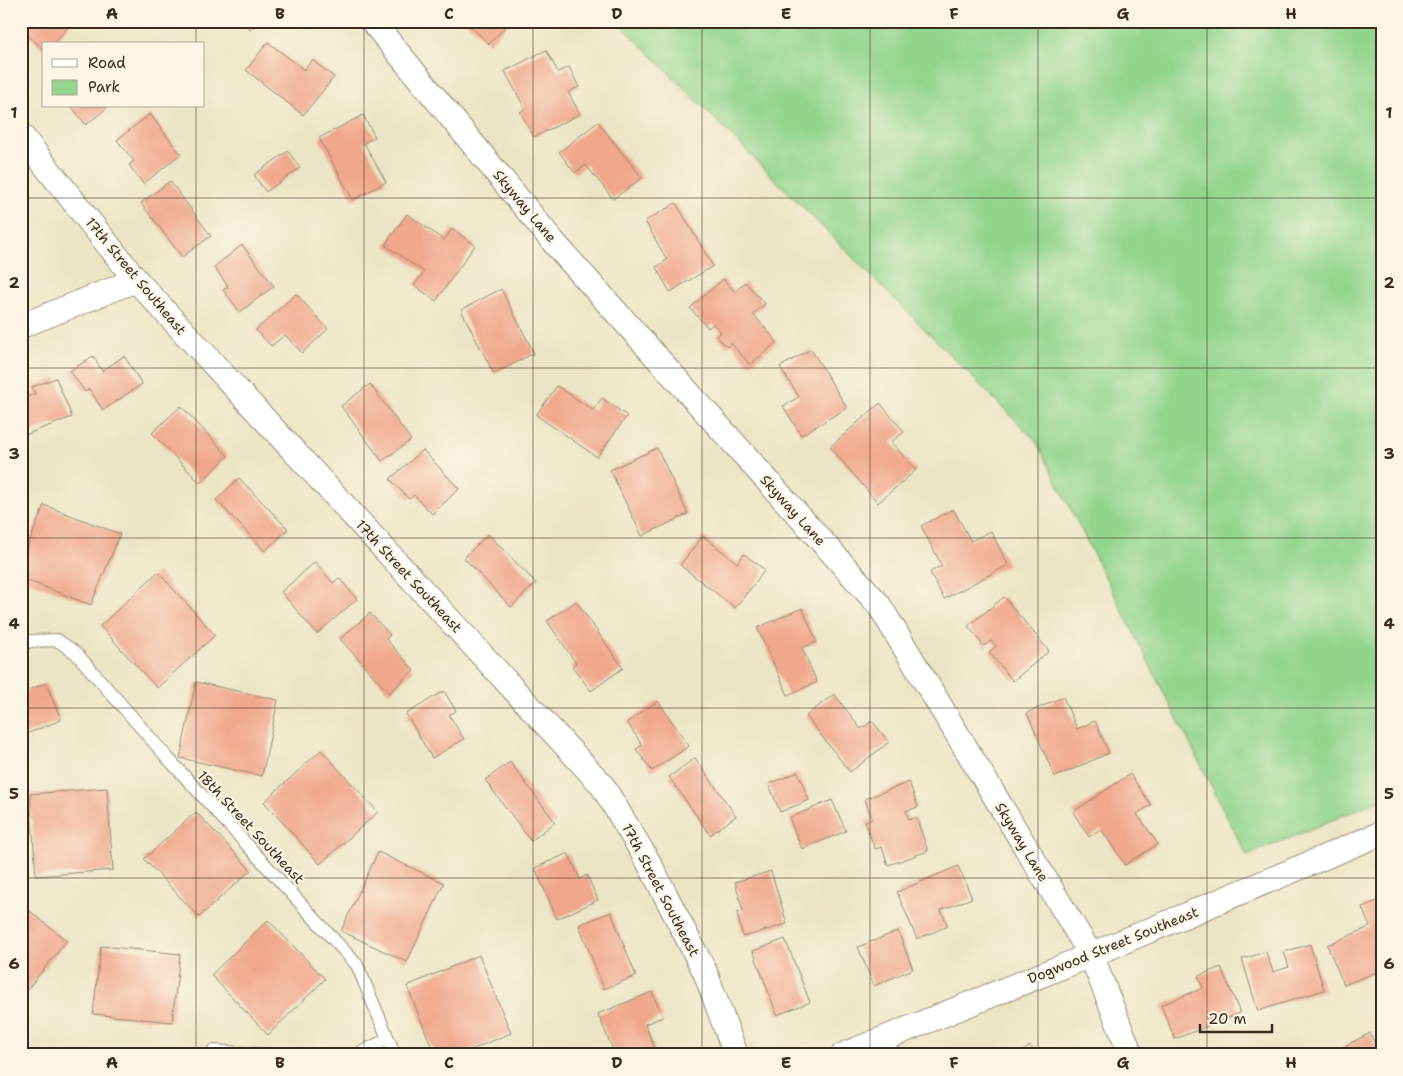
<svg xmlns="http://www.w3.org/2000/svg" width="1403" height="1076" font-family="'Shantell Sans',sans-serif">
  <style>
    .green { fill: #92d58d; stroke: #668056 }
    .building { fill: #f0a88c }
    .lines { fill: none; stroke-linecap: round; stroke-linejoin: round }
    .lane-casing { stroke: #948872; stroke-width: 14 }
    .street-casing { stroke: #948872; stroke-width: 26 }
    .lane { stroke: #fff; stroke-width: 12 }
    .street { stroke: #fff; stroke-width: 24 }
    .grid { fill: none; stroke: #3b2a1e; stroke-width: 1; stroke-opacity: 0.55 }
    .labels { text-anchor: middle; dominant-baseline: central; stroke-width: 4.5; stroke-linejoin: round; paint-order: stroke }
    .street-label { font-size: 14px; fill: #3b2a1e; stroke: #fcf5e5 }
    .neatline { fill: none; stroke: #3b2a1e; stroke-width: 2 }
    .grid-label { font-size: 16px; text-anchor: middle; font-weight: bold; fill: #3b2a1e }
  </style>
  <rect width="100%" height="100%" fill="#fcf5e5"/>
  <filter id="ink" filterUnits="userSpaceOnUse"><feTurbulence type="fractalNoise" baseFrequency=".02" numOctaves="2"/><feDisplacementMap in="SourceGraphic" scale="10" xChannelSelector="R" yChannelSelector="G"/><feConvolveMatrix kernelMatrix="1 2 1 2 8 2 1 2 1" color-interpolation-filters="sRGB"/></filter>
  <filter id="wash" filterUnits="userSpaceOnUse"><feTurbulence type="fractalNoise" baseFrequency=".0096" numOctaves="4" result="noise"/><feDisplacementMap in="SourceGraphic" scale="20" xChannelSelector="R" yChannelSelector="G"/><feGaussianBlur stdDeviation="1.12" result="paint"/><feColorMatrix in="noise" values="0 0 0 0 0 0 0 0 0 0 0 0 0 0 0 0 0 1.4 0 .05"/><feComposite in="paint" operator="in"/></filter>
  <g filter="url(#wash)">
    <rect width="100%" height="100%" fill="#ece5c5"/>
    <polygon class="green" points="617,21 1382,21 1382,799 1247,856 1036,441"/>
    <g id="blocks">
      <g class="building">
        <polygon points="21,21 73,21 53,44 44,44 44,50 21,29"/>
        <polygon points="243,21 261,21 250,30"/>
        <polygon points="465,21 511,21 489,44"/>
        <polygon points="268,42 304,70 312,60 334,77 303,115 246,70"/>
        <polygon points="546,50 558,72 569,67 579,87 568,92 580,114 534,137 520,112 525,109 505,71"/>
        <polygon points="71,106 109,106 86,125"/>
        <polygon points="150,114 181,154 143,184 129,165 134,161 117,140"/>
        <polygon points="363,115 375,137 364,143 386,182 353,200 319,138"/>
        <polygon points="598,122 642,178 613,199 586,165 575,173 559,152"/>
        <polygon points="288,151 300,168 266,192 254,175"/>
        <polygon points="170,181 211,236 182,257 141,203"/>
        <polygon points="676,203 713,266 670,292 656,267 667,260 645,221"/>
        <polygon points="407,214 444,240 452,229 475,245 436,301 414,285 424,272 385,245"/>
        <polygon points="242,245 274,286 240,312 223,290 228,286 214,267"/>
        <polygon points="723,279 735,292 745,282 765,304 753,314 777,342 750,365 731,343 727,347 716,336 721,332 713,324 708,328 690,308"/>
        <polygon points="501,289 534,353 494,374 461,310"/>
        <polygon points="296,294 328,329 302,353 285,335 271,346 256,330"/>
        <polygon points="811,349 847,408 801,435 783,406 799,397 780,367"/>
        <polygon points="93,356 102,371 124,356 142,384 103,410 89,389 85,392 70,371"/>
        <polygon points="56,378 72,417 22,436 21,399 35,394 32,387"/>
        <polygon points="370,384 411,440 382,461 341,406"/>
        <polygon points="557,386 593,410 602,398 627,416 597,457 536,415"/>
        <polygon points="880,403 904,432 891,442 916,470 878,503 830,447"/>
        <polygon points="181,406 228,456 200,483 152,433"/>
        <polygon points="657,448 688,514 642,536 610,470"/>
        <polygon points="423,450 459,489 432,514 414,495 409,499 390,479"/>
        <polygon points="239,478 288,529 265,551 216,500"/>
        <polygon points="44,505 120,534 91,605 21,578 21,563"/>
        <polygon points="953,509 971,541 991,531 1008,565 944,599 930,572 942,566 921,526"/>
        <polygon points="488,534 536,583 511,607 464,558"/>
        <polygon points="703,536 737,563 744,554 765,570 735,608 680,565"/>
        <polygon points="315,562 333,583 339,578 357,599 317,634 281,592"/>
        <polygon points="158,572 215,635 157,688 100,626"/>
        <polygon points="1004,597 1049,651 1013,681 989,652 996,646 991,641 984,646 968,626"/>
        <polygon points="576,601 623,668 591,691 572,666 576,663 547,621"/>
        <polygon points="802,608 817,642 802,648 817,682 788,695 757,628"/>
        <polygon points="370,613 390,635 386,639 414,670 389,693 340,639"/>
        <polygon points="196,682 278,700 262,776 180,758"/>
        <polygon points="46,683 61,720 21,736 21,693"/>
        <polygon points="444,691 456,711 449,715 464,739 432,758 406,714"/>
        <polygon points="834,694 861,729 872,721 889,742 850,772 806,716"/>
        <polygon points="1063,697 1077,729 1095,721 1109,753 1055,777 1027,713"/>
        <polygon points="658,701 689,746 652,771 636,749 642,745 627,722"/>
        <polygon points="321,750 378,812 320,864 264,802"/>
        <polygon points="695,758 736,816 710,835 669,777"/>
        <polygon points="510,762 555,822 531,841 485,780"/>
        <polygon points="798,772 809,800 780,812 769,784"/>
        <polygon points="1130,774 1151,805 1137,814 1158,844 1125,865 1101,829 1089,837 1073,812"/>
        <polygon points="909,782 918,807 906,811 909,820 916,817 928,851 888,865 882,847 875,849 865,821 872,819 865,799"/>
        <polygon points="107,788 113,870 36,876 30,794"/>
        <polygon points="832,800 846,831 802,849 789,818"/>
        <polygon points="196,812 251,870 199,917 144,859"/>
        <polygon points="378,852 444,883 407,962 341,931"/>
        <polygon points="568,853 580,879 587,875 598,900 557,919 535,868"/>
        <polygon points="958,866 972,898 941,910 948,926 917,939 897,892"/>
        <polygon points="771,871 787,924 743,937 737,913 743,911 735,882"/>
        <polygon points="1382,899 1382,970 1344,985 1327,945 1370,927 1362,907"/>
        <polygon points="21,904 67,941 21,997"/>
        <polygon points="611,912 636,976 604,989 579,925"/>
        <polygon points="268,920 325,979 268,1035 211,975"/>
        <polygon points="898,931 913,969 874,986 858,947"/>
        <polygon points="785,939 810,1002 777,1015 753,951"/>
        <polygon points="1310,944 1324,990 1258,1011 1242,959 1266,952 1273,972 1289,967 1284,952"/>
        <polygon points="101,946 180,954 172,1022 93,1014"/>
        <polygon points="479,955 511,1033 459,1055 435,1055 407,986"/>
        <polygon points="1221,967 1240,1013 1175,1039 1161,1005 1203,988 1198,976"/>
        <polygon points="652,992 663,1017 645,1024 655,1049 640,1055 615,1055 598,1014"/>
        <polygon points="1370,1033 1376,1046 1382,1043 1382,1055 1347,1055 1343,1047"/>
        <polygon points="1030,1046 1037,1055 1017,1055"/>
      </g>
    </g>
  </g>
  <g filter="url(#ink)">
    <use href="#blocks" fill-opacity="0" stroke="#948872" stroke-width="1"/>
    <g class="lines">
      <g class="lane-casing">
        <g id="lane">
          <polyline points="21,644 31,641 57,640 76,653 165,755 357,965 395,1055"/>
          <polyline points="213,1051 270,1055"/>
          <polyline points="356,1055 388,1039"/>
        </g>
      </g>
      <g class="street-casing">
        <g id="street">
          <polyline points="372,21 556,245 879,605 1091,955 1131,1055"/>
          <polyline points="21,135 136,280 602,785 649,863 705,972 736,1055"/>
          <polyline points="21,326 136,280"/>
          <polyline points="843,1055 1091,955 1382,833"/>
        </g>
      </g>
      <use href="#lane" class="lane"/>
      <use href="#street" class="street"/>
    </g>
  </g>
  <path class="grid" d="M196,21V44M364,21V1055M533,21V1055M702,21V1055M870,21V1055M1038,21V1055M1207,21V1055M196,106V1055M21,198H1382M21,368H1382M21,538H1382M21,708H1382M21,878H1382"/>
  <g class="labels">
    <g class="street-label">
      <text transform="translate(525 206) rotate(50)">Skyway Lane</text>
      <text transform="translate(136 276) rotate(50)">17th Street Southeast</text>
      <text transform="translate(793 510) rotate(48)">Skyway Lane</text>
      <text transform="translate(409 576) rotate(47)">17th Street Southeast</text>
      <text transform="translate(251 827) rotate(47)">18th Street Southeast</text>
      <text transform="translate(1022 842) rotate(59)">Skyway Lane</text>
      <text transform="translate(661 890) rotate(62)">17th Street Southeast</text>
      <text transform="translate(1113 945) rotate(-22)">Dogwood Street Southeast</text>
    </g>
  </g>
  <rect width="1403" height="1076" fill="none" stroke="#fcf5e5" stroke-width="55"/>
  <rect x="42" y="42" width="162" height="65" fill="#fcf5e5" stroke="#afa495"/>
  <rect x="52" y="59" width="25" height="8" fill="#ffffff" stroke="#afa495"/>
  <text x="88" y="68" font-size="15" fill="#3b2a1e">Road</text>
  <rect x="52" y="80" width="25" height="15" fill="#92d58d" stroke="#afa495"/>
  <text x="88" y="92" font-size="15" fill="#3b2a1e">Park</text>
  <path d="M1200 1024v8h72v-8" fill="none" stroke="#3b2a1e" stroke-width="2.5"/>
  <text x="1208" y="1024" font-size="15" fill="#3b2a1e" stroke="#fcf5e5" stroke-width="4" paint-order="stroke">20 m</text>
  <rect x="28" y="28" width="1348" height="1020" class="neatline"/>
  <g class="grid-label">
    <text x="112" y="19">A</text>
    <text x="280" y="19">B</text>
    <text x="449" y="19">C</text>
    <text x="617" y="19">D</text>
    <text x="786" y="19">E</text>
    <text x="954" y="19">F</text>
    <text x="1123" y="19">G</text>
    <text x="1291" y="19">H</text>
    <text x="14" y="118">1</text>
    <text x="1389" y="118">1</text>
    <text x="14" y="288">2</text>
    <text x="1389" y="288">2</text>
    <text x="14" y="459">3</text>
    <text x="1389" y="459">3</text>
    <text x="14" y="629">4</text>
    <text x="1389" y="629">4</text>
    <text x="14" y="799">5</text>
    <text x="1389" y="799">5</text>
    <text x="14" y="969">6</text>
    <text x="1389" y="969">6</text>
    <text x="112" y="1068">A</text>
    <text x="280" y="1068">B</text>
    <text x="449" y="1068">C</text>
    <text x="617" y="1068">D</text>
    <text x="786" y="1068">E</text>
    <text x="954" y="1068">F</text>
    <text x="1123" y="1068">G</text>
    <text x="1291" y="1068">H</text>
  </g>
</svg>
